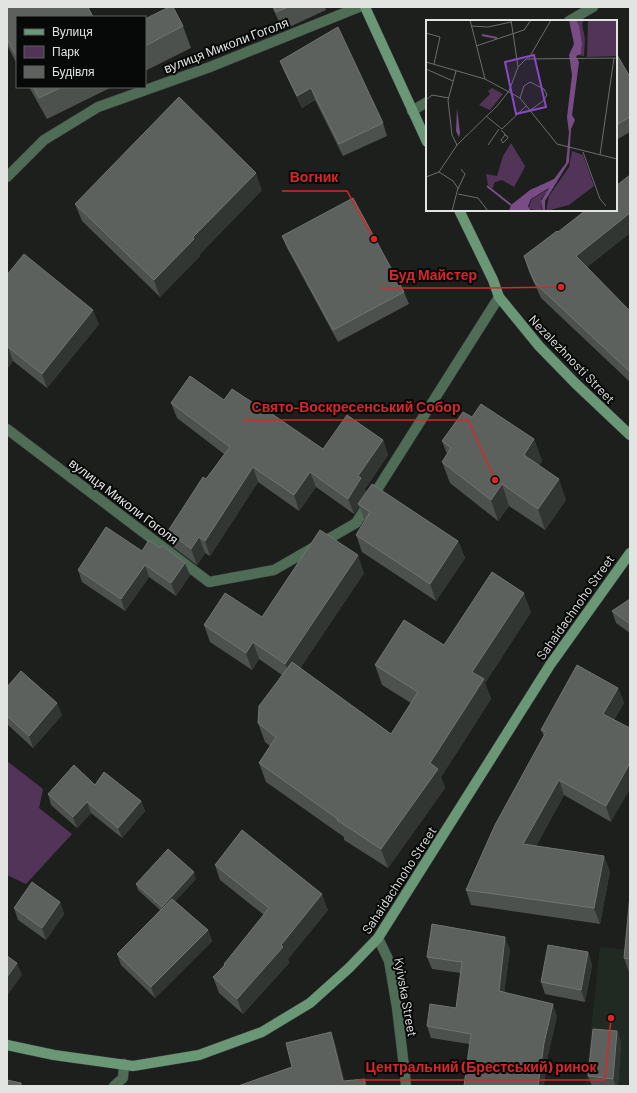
<svg xmlns="http://www.w3.org/2000/svg" width="637" height="1093" font-family="Barlow,sans-serif">
  <style>
    .built { fill: #202a23 }
    .green { fill: #523459 }
    .lines { fill: none; stroke-linecap: round; stroke-linejoin: round }
    .minor-casing { stroke: #383b38; stroke-width: 11 }
    .secondary-casing { stroke: #383b38; stroke-width: 11 }
    .minor { stroke: #4f6c57; stroke-width: 10 }
    .secondary { stroke: #6a9877; stroke-width: 10 }
    .wall { fill: #4c514d }
    .shaded-wall { fill: #323633 }
    .building { fill: #5c615d; stroke: #717572 }
    .labels { text-anchor: middle; dominant-baseline: central; stroke-width: 4; stroke-linejoin: round; paint-order: stroke }
    .street-label { font-size: 13px; fill: #e2e4e2; stroke: #070908 }
    .inset-river { fill: none; stroke: #7a4c85; stroke-width: 2 }
    .inset-road { fill: none; stroke: #6b6e6b; stroke-width: 1 }
    .view { fill: #8a48c4; fill-opacity: 0.15; stroke: #8a48c4; stroke-width: 2 }
    .inset-edge { fill: none; stroke: #e2e4e2; stroke-width: 2 }
    .leader { fill: none; stroke: #d62828; stroke-width: 1.5 }
    .callout-dot { fill: #d62828; stroke: #070908; stroke-width: 1.5 }
    .callout-label { font-size: 14px; text-anchor: middle; font-weight: bold; fill: #d62828; stroke: #070908; stroke-width: 4; stroke-linejoin: round; paint-order: stroke }
  </style>
  <rect width="100%" height="100%" fill="#1c1f1c"/>
  <polygon class="built" points="600,947 630,950 630,1086 585,1086"/>
  <polygon class="green" points="7,761 43,789 39,808 72,834 26,884 7,875"/>
  <g class="lines">
    <g class="minor-casing">
      <g id="minor">
        <polyline points="569,21 593,7"/>
        <polyline points="412,111 427,102"/>
        <polyline points="7,177 44,140 98,107 210,67 359,7"/>
        <polyline points="7,429 209,582 274,570 356,523 499,297"/>
        <polyline points="378,938 389,961 397,1008 405,1075 406,1086"/>
        <polyline points="114,1086 123,1078 124,1064"/>
      </g>
    </g>
    <g class="secondary-casing">
      <g id="secondary">
        <polyline points="365,7 427,142"/>
        <polyline points="459,210 493,280 499,297 539,346 575,383 630,435"/>
        <polyline points="7,1045 54,1055 133,1066 199,1055 262,1032 310,1003 349,968 378,938 550,665 630,553"/>
      </g>
    </g>
    <use href="#minor" class="minor"/>
    <use href="#secondary" class="secondary"/>
  </g>
  <g class="wall">
    <polygon points="7,7 17,17 17,64 7,45"/>
    <polygon points="272,7 325,7 326,10 283,30"/>
    <polygon points="145,19 183,26 191,48 145,71"/>
    <polygon points="616,53 630,77 630,132 616,140"/>
    <polygon points="280,61 383,123 387,136 343,156 315,100 302,108 285,73"/>
    <polygon points="29,87 112,87 47,119"/>
    <polygon points="262,190 200,254 200,256 160,297 82,221 75,204"/>
    <polygon points="558,232 630,233 587,267 630,311 630,382 541,298 529,272 524,256"/>
    <polygon points="282,236 404,292 409,304 338,342 287,248"/>
    <polygon points="7,275 99,324 47,388 13,361 7,369"/>
    <polygon points="224,400 323,449 383,440 388,455 365,489 366,492 458,541 465,558 436,601 362,552 356,535 365,521 359,506 354,514 316,487 299,511 258,482 210,556 205,553 197,565 173,547 168,531 224,454 177,418 171,403"/>
    <polygon points="472,417 534,439 542,461 539,465 566,500 545,530 509,506 498,521 450,483 442,462 447,454 442,441"/>
    <polygon points="142,551 190,575 176,596 149,577 125,611 82,582 78,570"/>
    <polygon points="364,573 300,668 391,734 411,703 382,685 375,665 444,645 531,612 485,683 491,699 441,777 445,788 388,868 344,840 344,837 266,782 259,763 270,746 265,742 258,723 282,675 259,659 252,670 210,642 204,625 262,617"/>
    <polygon points="630,599 630,633 616,623 612,611"/>
    <polygon points="7,687 62,715 33,748 7,724"/>
    <polygon points="618,688 624,703 614,720 611,822 564,795 536,846 610,871 600,924 471,905 466,890 495,826 495,825 544,736 541,730"/>
    <polygon points="95,785 141,801 145,811 122,838 91,813 77,828 51,805 48,794"/>
    <polygon points="215,865 328,910 288,959 289,963 243,1014 219,993 213,977 224,965 264,915 220,880"/>
    <polygon points="196,879 175,901 208,930 212,941 155,998 121,965 117,954 160,910 138,890 136,884"/>
    <polygon points="630,895 630,975 624,958"/>
    <polygon points="60,902 64,914 46,940 18,920 14,908"/>
    <polygon points="510,949 504,993 557,1016 548,1055 469,1044 431,1038 427,1026 456,1008 461,973 432,969 427,957"/>
    <polygon points="588,952 592,965 585,1002 545,994 541,982"/>
    <polygon points="617,1031 621,1043 618,1086 592,1086 588,1076"/>
  </g>
  <g class="shaded-wall">
    <polygon points="311,88 315,100 302,108 297,96"/>
    <polygon points="256,173 262,190 200,254 200,256 160,297 154,280 193,237"/>
    <polygon points="630,213 630,233 582,271 576,256"/>
    <polygon points="93,310 99,324 47,388 42,374"/>
    <polygon points="8,347 13,361 7,369 7,348"/>
    <polygon points="534,439 542,461 532,476 524,455"/>
    <polygon points="383,440 388,455 365,489 367,494 358,504 359,506 354,514 348,499 358,476"/>
    <polygon points="253,467 258,482 210,556 205,541"/>
    <polygon points="310,472 316,487 299,511 294,495"/>
    <polygon points="559,479 566,500 545,530 538,509"/>
    <polygon points="502,484 509,506 498,521 491,500"/>
    <polygon points="199,537 205,553 197,565 191,549"/>
    <polygon points="458,541 465,558 436,601 430,584"/>
    <polygon points="358,555 364,573 292,681 285,664"/>
    <polygon points="185,563 190,575 176,596 171,583"/>
    <polygon points="145,565 149,577 125,611 121,599"/>
    <polygon points="524,593 531,612 485,683 491,699 441,777 445,788 388,868 381,849 430,763 472,672"/>
    <polygon points="253,642 259,659 252,670 246,653"/>
    <polygon points="618,688 624,703 609,729 603,714"/>
    <polygon points="57,703 62,715 33,748 29,736"/>
    <polygon points="630,763 630,789 611,822 606,806"/>
    <polygon points="559,780 564,795 529,859 523,844"/>
    <polygon points="141,801 145,811 122,838 118,828"/>
    <polygon points="87,802 91,813 77,828 73,817"/>
    <polygon points="604,856 610,871 600,924 594,908"/>
    <polygon points="194,872 196,879 164,914 162,907"/>
    <polygon points="322,894 328,910 288,959 289,963 243,1014 237,999"/>
    <polygon points="60,902 64,914 46,940 42,928"/>
    <polygon points="208,930 212,941 155,998 151,987"/>
    <polygon points="505,937 510,949 503,1003 499,991"/>
    <polygon points="588,952 592,965 585,1002 581,990"/>
    <polygon points="17,963 22,975 7,996 7,977"/>
    <polygon points="553,1004 557,1016 548,1055 544,1086 538,1086 544,1043"/>
    <polygon points="617,1031 621,1043 618,1086 616,1086 613,1079"/>
    <polygon points="331,1032 336,1046 346,1086 343,1081"/>
    <polygon points="365,1079 367,1086 365,1086"/>
  </g>
  <g class="building">
    <polygon points="7,7 88,7 93,17 17,17 17,57 7,39"/>
    <polygon points="169,7 173,7 183,26 145,46 145,19"/>
    <polygon points="274,7 288,7 276,12"/>
    <polygon points="338,27 383,123 339,144 311,88 297,96 280,61"/>
    <polygon points="616,53 630,77 630,117 616,125"/>
    <polygon points="33,87 62,87 39,98"/>
    <polygon points="179,97 256,173 193,237 194,239 154,280 75,204"/>
    <polygon points="630,175 630,213 576,256 630,311 630,372 535,283 524,256 557,231 558,232 586,210 616,210 616,186"/>
    <polygon points="353,198 404,292 333,330 282,236"/>
    <polygon points="24,254 93,310 42,374 8,347 7,348 7,275"/>
    <polygon points="190,376 224,400 232,389 258,406 259,405 323,449 347,415 383,440 358,476 361,478 348,499 310,472 294,495 253,467 205,541 199,537 191,549 168,531 203,477 206,479 230,447 171,403"/>
    <polygon points="481,404 534,439 524,455 559,479 538,509 502,484 491,500 442,462 451,448 442,441 463,412 472,417"/>
    <polygon points="372,484 458,541 430,584 356,535 370,512 358,504"/>
    <polygon points="106,527 142,551 149,540 160,548 162,545 185,563 171,583 145,565 121,599 78,570"/>
    <polygon points="320,530 358,555 285,664 253,642 246,653 204,625 225,593 262,617"/>
    <polygon points="492,572 524,593 472,672 484,679 430,763 438,769 381,849 337,820 338,819 259,763 276,737 258,723 259,706 292,662 391,734 418,692 375,665 404,620 444,645"/>
    <polygon points="630,599 630,624 612,611"/>
    <polygon points="577,665 618,688 603,714 630,728 630,763 606,806 559,780 523,844 604,856 594,908 466,890 495,825 546,732 541,730"/>
    <polygon points="21,671 57,703 29,736 7,716 7,687"/>
    <polygon points="74,765 95,785 104,772 141,801 118,828 87,802 73,817 48,794"/>
    <polygon points="242,830 322,894 281,945 283,947 237,999 213,977 225,965 224,964 269,908 215,865"/>
    <polygon points="168,849 194,872 162,907 136,884"/>
    <polygon points="32,882 60,902 42,928 14,908"/>
    <polygon points="630,895 630,959 624,958"/>
    <polygon points="172,899 208,930 151,987 117,954"/>
    <polygon points="432,924 505,937 499,991 553,1004 544,1043 538,1086 464,1086 471,1034 427,1026 430,1004 456,1008 462,962 427,957"/>
    <polygon points="548,945 588,952 581,990 541,982"/>
    <polygon points="7,956 17,963 7,977"/>
    <polygon points="593,1029 617,1031 613,1079 588,1076"/>
    <polygon points="331,1032 343,1081 365,1079 365,1086 238,1086 292,1067 286,1043"/>
    <polygon points="7,1080 21,1083 21,1086 7,1086"/>
  </g>
  <g class="labels">
    <g class="street-label">
      <text transform="translate(226 45) rotate(-21)">вулиця Миколи Гоголя</text>
      <text transform="translate(572 359) rotate(46)">Nezalezhnosti Street</text>
      <text transform="translate(124 501) rotate(37)">вулиця Миколи Гоголя</text>
      <text transform="translate(575 607) rotate(-55)">Sahaidachnoho Street</text>
      <text transform="translate(399 880) rotate(-57)">Sahaidachnoho Street</text>
      <text transform="translate(406 997) rotate(80)">Kyivska Street</text>
    </g>
  </g>
  <g transform="translate(426 20)">
    <rect width="191" height="191" fill="#1c1f1c"/>
    <path d="M150,0H158L156,4L159,19L158,36L151,35L155,34L156,24ZM162,0H191V36L161,37ZM66,68L77,74L64,90L53,85L64,74L62,71ZM85,123L99,146L98,149L88,167L76,160L69,162L66,169L62,165L60,154L71,156L77,136ZM146,131L157,135L168,166L143,185L120,191L123,176L143,147ZM123,169L115,179L116,191L104,189L103,186L106,179Z" fill="#523459"/>
    <path d="M143,0H150L153,6L156,24L155,34L150,36L153,42L146,95L149,100L145,109L143,142L119,181V191H117L115,181L123,168L105,179L102,186L105,191H83L85,185L104,170L128,159L140,143L143,113L141,97L146,55L143,35L148,24ZM31,88L34,113L33,117L30,111Z" fill="#7a4c85"/>
    <path class="inset-river" d="M56,15L71,18M61,166L85,185"/>
    <path class="inset-road" d="M44,0L59,59L94,78L131,124L191,139M85,0L92,47M45,6L62,7L85,2M0,13L14,17L8,44M50,26L98,10L105,0M103,38L125,0M0,42L59,59M0,49L27,61M30,51L22,80L26,115L31,125M94,78L98,66L104,62L118,69L121,75L117,81L103,91M0,80L6,75L23,78M60,96L76,109L100,86M75,110L79,114V115L81,116L82,118L77,123L75,120L79,115M62,125L73,109M157,132L174,179L180,186M174,135L188,38M13,152L27,161L32,168L26,191M0,157L13,152L31,125L71,86L83,71L92,47L100,39L191,38M32,169L39,154L35,149M32,174L52,178L62,191"/>
    <path class="view" d="M108,35L120,87L90,94L79,42Z"/>
    <rect width="191" height="191" class="inset-edge"/>
  </g>
  <path class="leader" d="M374 239L347 191H282M561 287L485 288H381M495 480L468 420H243M611 1018L605 1080H358"/>
  <g class="callout-dot">
    <circle cx="374" cy="239" r="4"/>
    <circle cx="561" cy="287" r="4"/>
    <circle cx="495" cy="480" r="4"/>
    <circle cx="611" cy="1018" r="4"/>
  </g>
  <g class="callout-label">
    <text x="314" y="182">Вогник</text>
    <text x="433" y="280">Буд Майстер</text>
    <text x="356" y="412">Свято-Воскресенський Собор</text>
    <text x="481" y="1072">Центральний (Брестський) ринок</text>
  </g>
  <rect width="637" height="1093" fill="none" stroke="#e2e4e2" stroke-width="16"/>
  <rect x="16" y="16" width="130" height="72" fill="#070908" stroke="#5f615f"/>
  <rect x="24" y="29" width="20" height="6" fill="#6a9877" stroke="#5f615f"/>
  <text x="52" y="36" font-size="12" fill="#e2e4e2">Вулиця</text>
  <rect x="24" y="46" width="20" height="12" fill="#523459" stroke="#5f615f"/>
  <text x="52" y="56" font-size="12" fill="#e2e4e2">Парк</text>
  <rect x="24" y="66" width="20" height="12" fill="#5c615d" stroke="#5f615f"/>
  <text x="52" y="76" font-size="12" fill="#e2e4e2">Будівля</text>
</svg>
